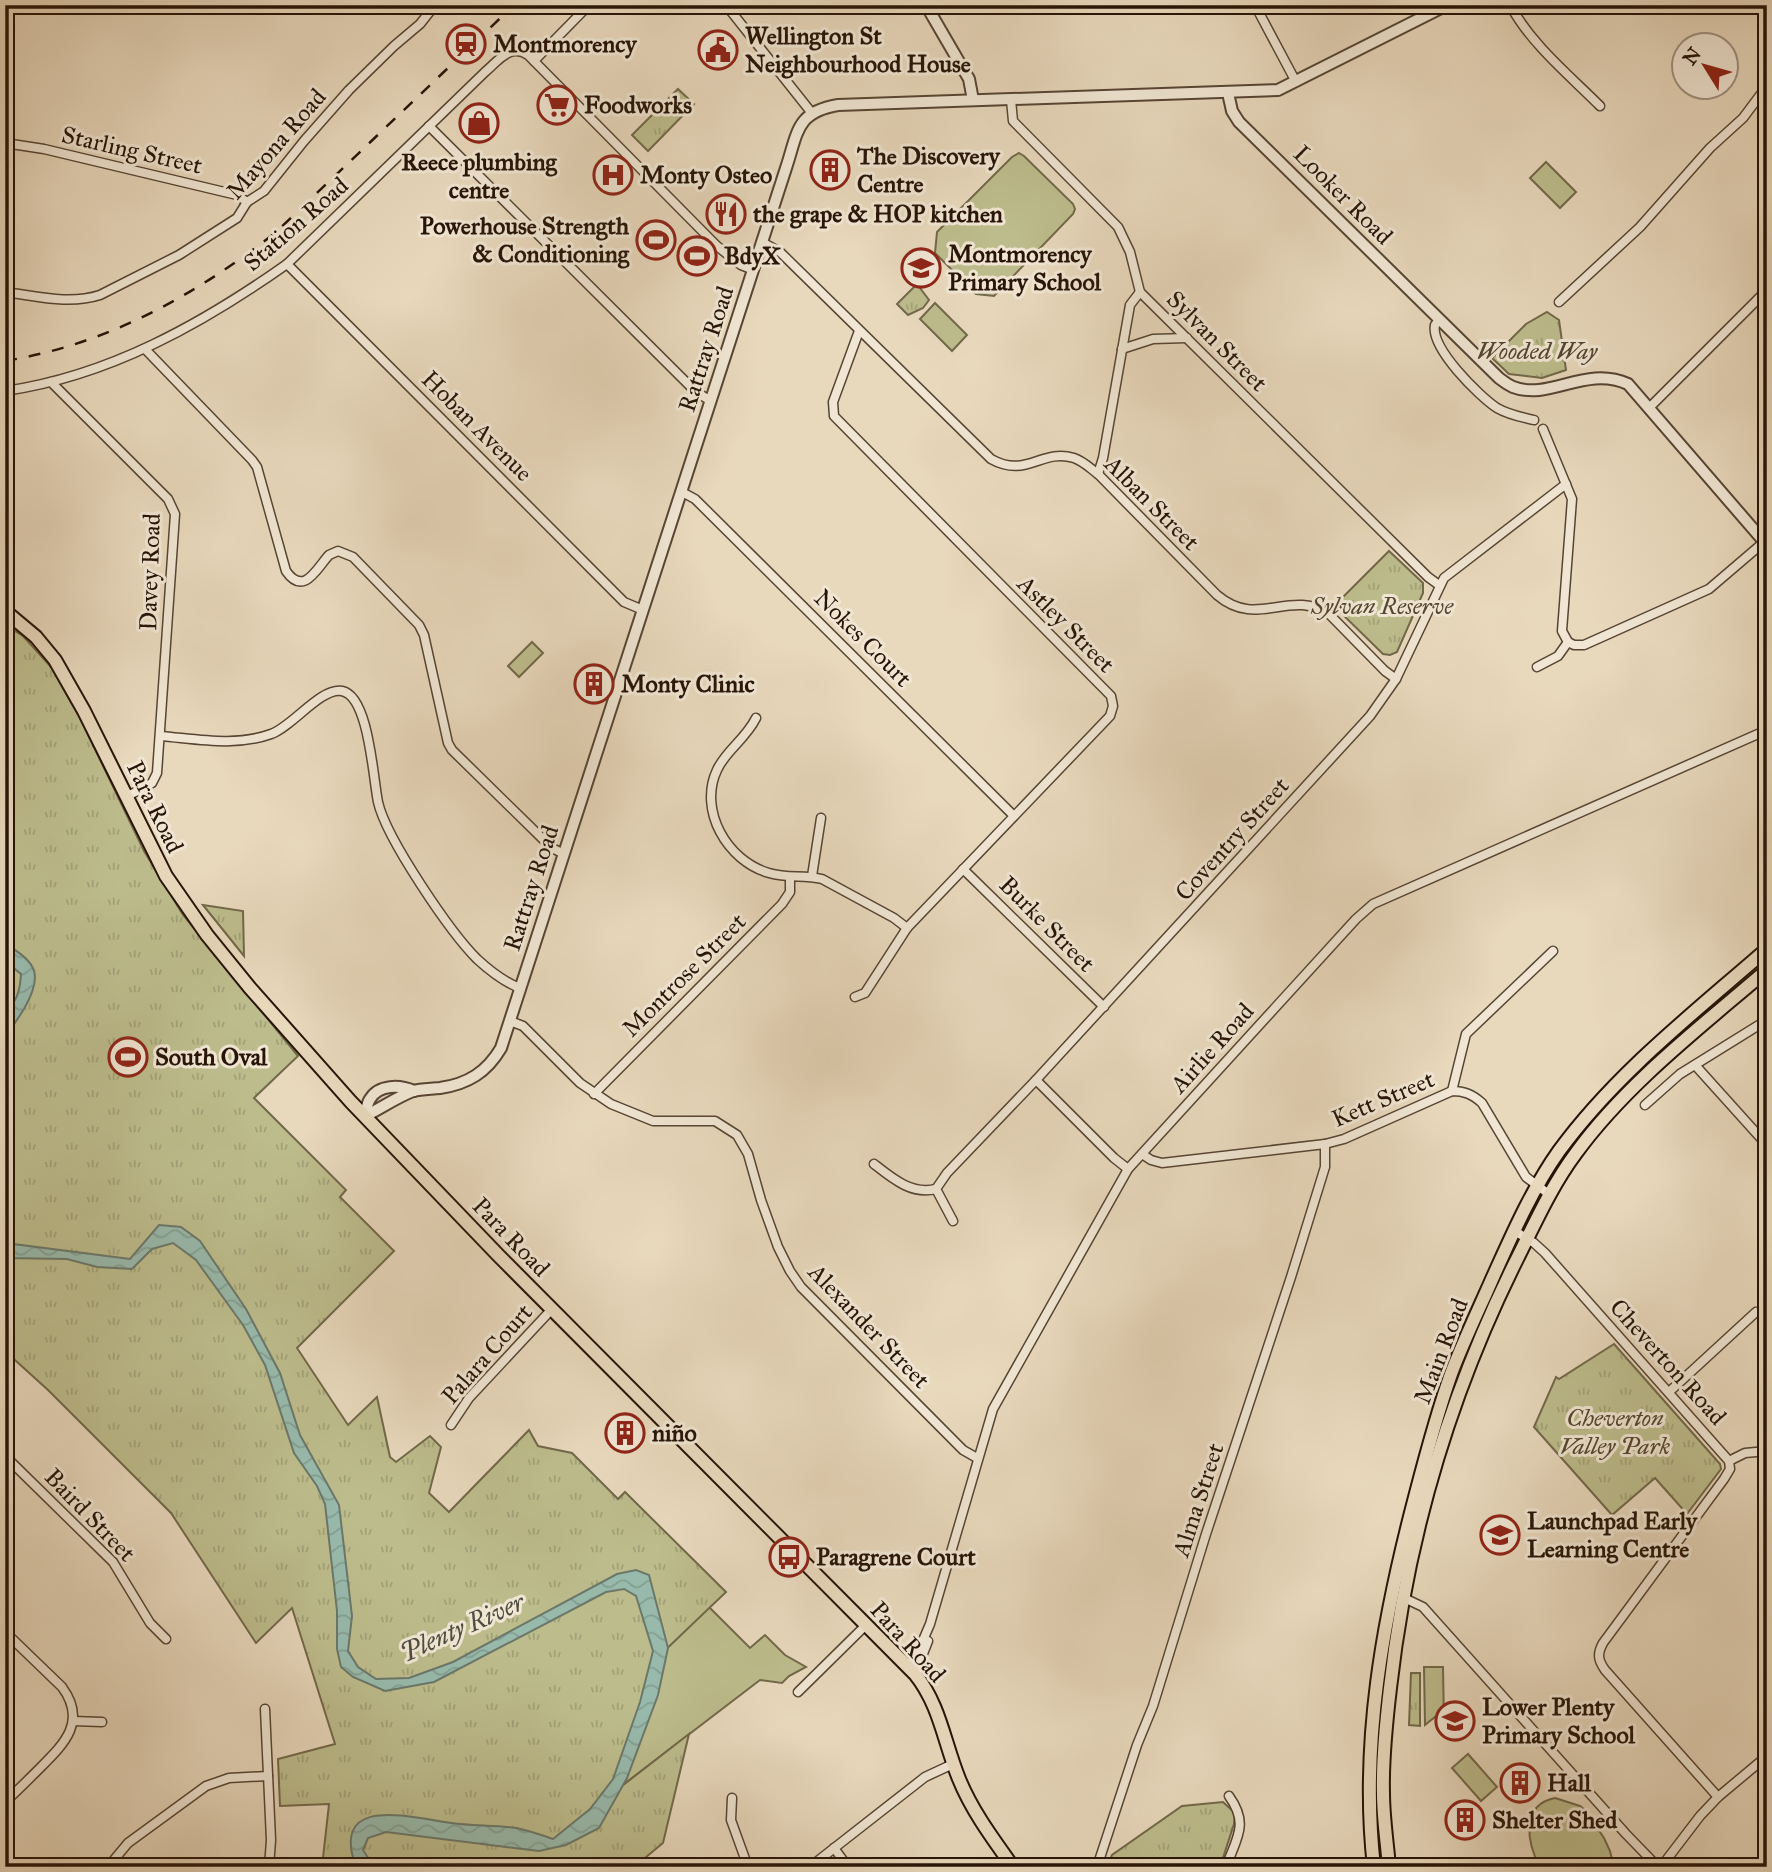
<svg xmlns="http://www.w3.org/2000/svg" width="1772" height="1872" font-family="'IM FELL Great Primer',serif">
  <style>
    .grass { fill: #bdbc8c; stroke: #72684a; stroke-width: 2 }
    .park { fill: url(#park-tufts); stroke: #72684a; stroke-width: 2 }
    .water { fill: url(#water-waves); stroke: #6b786a; stroke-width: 2 }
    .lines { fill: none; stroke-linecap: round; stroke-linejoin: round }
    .minor-casing { stroke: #574534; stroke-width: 11 }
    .tertiary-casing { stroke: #574534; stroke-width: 14 }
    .primary-casing { stroke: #271407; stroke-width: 16 }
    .minor { stroke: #f0e6d3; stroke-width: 8 }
    .tertiary { stroke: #f0e6d3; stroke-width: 10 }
    .primary { stroke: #e8d8bc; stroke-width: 12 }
    .rail { stroke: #271407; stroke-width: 2.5; stroke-dasharray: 12 12; stroke-linecap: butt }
    .labels { text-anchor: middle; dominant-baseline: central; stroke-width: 6; stroke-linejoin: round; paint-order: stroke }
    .poi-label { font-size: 24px; font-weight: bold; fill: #271407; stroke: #f0e6d3; text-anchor: start }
    .street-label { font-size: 24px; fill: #271407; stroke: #f0e6d3 }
    .park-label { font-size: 24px; font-style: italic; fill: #54462f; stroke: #f0e6d3 }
    .water-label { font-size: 26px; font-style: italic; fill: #4f4e41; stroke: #f0e6d3 }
  </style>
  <defs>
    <pattern id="park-tufts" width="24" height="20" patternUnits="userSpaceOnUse" patternTransform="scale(1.75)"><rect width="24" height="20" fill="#bdbc8c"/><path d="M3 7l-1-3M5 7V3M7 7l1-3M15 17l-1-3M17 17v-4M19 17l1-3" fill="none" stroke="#a2a177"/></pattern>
    <pattern id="water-waves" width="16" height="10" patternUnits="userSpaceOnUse" patternTransform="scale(1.75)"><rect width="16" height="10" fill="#98baac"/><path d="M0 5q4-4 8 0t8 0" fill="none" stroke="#839f92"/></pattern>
  </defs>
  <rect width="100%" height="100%" fill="#e8d8bc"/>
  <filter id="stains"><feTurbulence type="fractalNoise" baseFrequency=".00286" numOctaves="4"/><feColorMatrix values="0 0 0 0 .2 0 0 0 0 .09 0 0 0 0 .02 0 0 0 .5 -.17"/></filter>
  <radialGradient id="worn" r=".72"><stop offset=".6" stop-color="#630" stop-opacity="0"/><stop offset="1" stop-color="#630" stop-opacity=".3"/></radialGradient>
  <g class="grass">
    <polygon points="1019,153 1024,156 1073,204 1075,209 1073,214 994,296 976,294 935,253 937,232 1012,157"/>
    <polygon points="1546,162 1576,192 1560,208 1530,178"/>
    <polygon points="935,303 967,335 952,351 920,319"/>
    <polygon points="532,642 543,653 519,677 508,666"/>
    <polygon points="709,1607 750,1648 765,1635 785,1655 806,1667 789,1676 782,1683 760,1680 611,1794 659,1656"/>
    <polygon points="1424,1667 1443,1667 1444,1723 1442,1725 1435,1717 1425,1725"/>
    <polygon points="1468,1754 1497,1787 1481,1801 1452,1768"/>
    <path d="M1555,1798L1580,1806L1585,1810L1604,1838L1610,1851L1614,1867H1540C1527,1843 1520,1805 1555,1798Z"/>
  </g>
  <g class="park">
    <polygon points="678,89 694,104 648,151 632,135"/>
    <polygon points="917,284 929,300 923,308 908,315 897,304"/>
    <polygon points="1547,312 1559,320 1566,370 1542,378 1509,374 1492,358 1526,324"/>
    <polygon points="1389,551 1423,583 1423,593 1397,652 1390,655 1383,654 1334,606"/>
    <polygon points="5,625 23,636 52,668 79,716 144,851 183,915 298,1056 254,1098 346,1190 340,1197 394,1251 297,1348 348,1425 377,1397 390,1457 396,1462 430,1436 441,1447 429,1493 449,1512 529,1430 538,1446 572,1453 618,1499 625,1492 726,1592 659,1656 613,1793 689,1734 663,1843 634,1867 322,1867 329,1804 280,1806 278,1759 335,1744 292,1608 256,1643 171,1513 48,1390 5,1351"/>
    <polygon points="203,905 243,911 244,956"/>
    <polygon points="1614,1344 1720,1464 1721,1469 1687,1514 1655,1478 1612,1515 1534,1427 1556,1377 1559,1379"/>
    <polygon points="1411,1673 1420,1673 1420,1726 1409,1725"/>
    <polygon points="1223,1802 1235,1813 1234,1824 1220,1867 1107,1867 1112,1855 1182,1806"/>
  </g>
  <g class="water">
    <path d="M5,944C38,962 43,976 24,1009C18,1018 13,1027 5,1036V1014C17,1000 20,992 21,974L5,961Z"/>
    <path d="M159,1225L181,1227L200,1241L246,1309L280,1373L300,1435L339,1505L352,1616L348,1651L358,1667L376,1679L409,1678L453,1662L617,1574L636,1570L649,1575L668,1648L658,1695L627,1778L599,1828L566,1845L539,1851L386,1832L368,1838L363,1850L374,1867H356C329,1793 413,1818 451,1823C472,1826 495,1825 516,1828C528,1830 541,1835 553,1839L590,1809L613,1779L640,1702L653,1651L636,1596L624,1589L606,1592L434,1682L385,1691L353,1677L341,1667L337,1649V1611L325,1504L317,1486L294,1453L265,1365L243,1325L196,1260L173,1243L152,1249L132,1269L97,1267L67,1259L5,1258V1243L130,1259Z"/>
  </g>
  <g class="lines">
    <g class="minor-casing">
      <g id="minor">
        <polyline points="726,5 811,112"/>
        <polyline points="1255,5 1296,82"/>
        <path d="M1510,5C1532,45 1568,74 1600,106"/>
        <polyline points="534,61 589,5"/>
        <polyline points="1011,100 1013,121 1118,227 1130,252 1140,292 1428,577 1439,585"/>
        <polyline points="429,126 696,392 711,401"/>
        <polyline points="5,143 44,149 237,195 247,202"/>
        <path d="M762,242L780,252L991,459C1027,479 1041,448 1074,458C1083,461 1090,468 1098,474L1217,595C1258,630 1290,587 1330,615L1385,671L1396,679"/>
        <polyline points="287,264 624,602 643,610"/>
        <path d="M5,292C37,296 69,305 100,295L179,255L237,218L247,202L264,191L304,141L349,90L394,46L420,24L435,5"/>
        <polyline points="1758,299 1767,309"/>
        <polyline points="1559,302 1640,227 1710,148 1743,118 1767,86"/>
        <path d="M1439,320L1435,325C1430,348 1479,396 1497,408C1509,415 1521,417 1534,420"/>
        <path d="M145,349L252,460L257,467L286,571C304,597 317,568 329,555L338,551L353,557L419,625L424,635L448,743L452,750L552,848L564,854"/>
        <polyline points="1122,349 1153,339 1187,338"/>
        <polyline points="51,382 168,499 175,514 157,773 152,783 126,797"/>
        <path d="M5,391C109,376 202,324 287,264L485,72C498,61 510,43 528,55L717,246L741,265L754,270"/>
        <polyline points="1650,407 1767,290"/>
        <polyline points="1543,429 1572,499 1562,631 1568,642"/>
        <polyline points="1098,474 1103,458 1130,305 1140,292"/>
        <polyline points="682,492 695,499 1014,816"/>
        <polyline points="1568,642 1574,645 1584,645 1709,589 1764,542"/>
        <polyline points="1537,667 1558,656 1568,642"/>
        <path d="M756,718C745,740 726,750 717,770C698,810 727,861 769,873C789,879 803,874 822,879L894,918L907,928"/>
        <path d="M160,736C197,739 235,747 271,734C292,727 321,687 342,691C369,696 373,778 378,802C386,838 450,932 477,959C490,971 504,982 520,988"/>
        <polyline points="963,869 1104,1007"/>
        <polyline points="812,876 821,818"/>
        <polyline points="855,997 865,993 907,928 1110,716 1113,706 1111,696 834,416 833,402 859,331"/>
        <polyline points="510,1021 523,1026 580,1083 611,1104 653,1121 715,1121 737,1135 748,1154 761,1200 778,1247 790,1271 801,1287 963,1450 977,1458"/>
        <polyline points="1695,1065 1767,1145"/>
        <polyline points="1036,1080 1114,1158 1128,1169"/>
        <polyline points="1452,1091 1466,1034 1553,951"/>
        <polyline points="594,1094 782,904 790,892 790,878"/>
        <polyline points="1645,1105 1680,1074 1767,1020"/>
        <path d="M1142,1154L1151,1160L1162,1163L1325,1144L1344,1139L1452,1091C1464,1091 1472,1094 1482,1103L1526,1177L1550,1195"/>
        <path d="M874,1164C893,1179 912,1195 936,1189"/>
        <polyline points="953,1221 936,1189 947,1173 1036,1080 1370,716 1396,679 1444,578 1566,484"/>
        <path d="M1515,1231L1534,1243L1545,1253L1729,1461L1730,1469L1724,1479L1603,1643C1597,1654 1598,1660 1605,1670L1718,1797"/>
        <polyline points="1669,1392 1756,1312"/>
        <polyline points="451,1425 469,1398 552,1309"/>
        <polyline points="5,1456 113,1562 150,1623 166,1639"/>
        <polyline points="1729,1461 1745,1453 1767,1451"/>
        <polyline points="1402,1597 1423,1607 1626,1834 1658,1867"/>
        <path d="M5,1632L62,1687C87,1721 65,1743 41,1767C29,1779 17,1791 5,1802"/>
        <polyline points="908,1666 918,1652 930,1624 993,1409 1128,1169 1356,919 1373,904 1767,730"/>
        <polyline points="915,1674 928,1641"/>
        <polyline points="798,1692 866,1625"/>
        <polyline points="265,1709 271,1840 269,1867"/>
        <polyline points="73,1721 102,1722"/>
        <polyline points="732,1798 731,1820 748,1867"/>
        <polyline points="834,1848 848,1867"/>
        <polyline points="108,1867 128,1843 206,1786 229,1778 268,1776"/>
        <polyline points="810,1867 925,1777 953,1764"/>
        <polyline points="1097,1867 1137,1745 1153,1706 1206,1534 1291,1277 1325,1167 1325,1144"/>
        <path d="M1226,1867C1237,1837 1249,1824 1229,1796"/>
        <polyline points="1661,1867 1700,1816 1718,1797 1767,1756"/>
      </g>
    </g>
    <g class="tertiary-casing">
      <g id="tertiary">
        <polyline points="926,5 969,79 973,100"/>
        <path d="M1228,93L1232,111L1239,122L1499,378C1503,381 1508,385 1513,387C1550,401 1585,365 1628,384L1767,545"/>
        <path d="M365,1116C382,1108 395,1098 413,1091C421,1089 431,1089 440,1088C468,1084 487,1072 501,1048L786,168C798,132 796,112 838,105L1278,90L1447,5"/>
        <path d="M365,1116C366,1111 367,1103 370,1099C379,1084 400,1085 414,1091"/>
      </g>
    </g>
    <g class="primary-casing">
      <g id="primary">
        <path d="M5,611L36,637L55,660L84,711L166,876L207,935L250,988L351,1102L499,1256L915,1674C940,1705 944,1742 959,1779C972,1811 993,1839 1013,1867"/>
        <path d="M1374,1867C1360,1744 1383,1620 1414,1501C1425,1459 1436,1416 1451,1374C1463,1342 1479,1309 1493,1277C1512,1235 1532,1189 1559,1151C1616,1073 1695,1012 1767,949"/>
        <path d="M1389,1867C1387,1842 1383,1818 1383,1793C1382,1758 1386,1722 1390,1688C1407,1538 1450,1393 1517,1259C1535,1223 1552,1185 1576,1153C1626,1084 1703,1025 1767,970"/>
      </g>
    </g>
    <use href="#minor" class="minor"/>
    <use href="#tertiary" class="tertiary"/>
    <use href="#primary" class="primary"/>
    <path class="rail" d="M5,361C108,344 194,296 275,233L514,5"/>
  </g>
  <defs>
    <g id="station-ring" transform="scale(2.0125)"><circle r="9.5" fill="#f0e6d3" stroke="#8f2418" stroke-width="1.5"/><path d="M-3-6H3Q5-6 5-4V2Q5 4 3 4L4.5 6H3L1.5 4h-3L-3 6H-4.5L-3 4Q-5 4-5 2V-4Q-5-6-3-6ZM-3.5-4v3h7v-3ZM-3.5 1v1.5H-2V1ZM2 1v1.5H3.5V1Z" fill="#8f2418"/></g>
    <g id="civic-ring" transform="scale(2.0125)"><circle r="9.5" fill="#f0e6d3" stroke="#8f2418" stroke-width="1.5"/><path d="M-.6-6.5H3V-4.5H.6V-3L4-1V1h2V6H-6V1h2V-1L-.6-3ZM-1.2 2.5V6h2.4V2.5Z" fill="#8f2418"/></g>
    <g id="supermarket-ring" transform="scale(2.0125)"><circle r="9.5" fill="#f0e6d3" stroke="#8f2418" stroke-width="1.5"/><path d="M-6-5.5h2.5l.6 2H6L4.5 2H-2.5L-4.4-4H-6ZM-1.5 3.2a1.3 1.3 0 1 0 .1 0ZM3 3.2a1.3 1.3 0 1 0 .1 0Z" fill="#8f2418"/></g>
    <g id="shop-ring" transform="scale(2.0125)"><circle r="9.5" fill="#f0e6d3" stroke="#8f2418" stroke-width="1.5"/><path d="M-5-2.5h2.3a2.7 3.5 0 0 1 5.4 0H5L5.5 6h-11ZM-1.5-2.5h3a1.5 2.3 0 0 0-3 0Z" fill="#8f2418"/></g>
    <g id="building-ring" transform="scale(2.0125)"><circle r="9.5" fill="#f0e6d3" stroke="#8f2418" stroke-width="1.5"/><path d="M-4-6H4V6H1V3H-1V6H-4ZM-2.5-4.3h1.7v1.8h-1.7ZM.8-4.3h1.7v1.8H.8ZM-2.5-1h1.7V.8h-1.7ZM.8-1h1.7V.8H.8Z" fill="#8f2418"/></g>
    <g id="hospital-ring" transform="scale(2.0125)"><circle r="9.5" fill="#f0e6d3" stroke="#8f2418" stroke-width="1.5"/><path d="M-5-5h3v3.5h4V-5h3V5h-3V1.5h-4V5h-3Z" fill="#8f2418"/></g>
    <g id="restaurant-ring" transform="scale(2.0125)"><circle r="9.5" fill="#f0e6d3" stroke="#8f2418" stroke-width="1.5"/><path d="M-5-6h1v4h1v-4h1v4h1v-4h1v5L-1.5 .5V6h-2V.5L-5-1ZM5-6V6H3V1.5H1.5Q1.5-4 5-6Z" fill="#8f2418"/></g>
    <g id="stadium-ring" transform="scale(2.0125)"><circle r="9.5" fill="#f0e6d3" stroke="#8f2418" stroke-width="1.5"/><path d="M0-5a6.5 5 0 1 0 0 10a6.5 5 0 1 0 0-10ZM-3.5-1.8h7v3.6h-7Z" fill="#8f2418"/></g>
    <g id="school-ring" transform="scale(2.0125)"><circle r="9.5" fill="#f0e6d3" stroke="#8f2418" stroke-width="1.5"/><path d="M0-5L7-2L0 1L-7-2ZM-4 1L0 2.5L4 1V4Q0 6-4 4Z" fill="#8f2418"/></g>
    <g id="bus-ring" transform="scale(2.0125)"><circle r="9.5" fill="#f0e6d3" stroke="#8f2418" stroke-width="1.5"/><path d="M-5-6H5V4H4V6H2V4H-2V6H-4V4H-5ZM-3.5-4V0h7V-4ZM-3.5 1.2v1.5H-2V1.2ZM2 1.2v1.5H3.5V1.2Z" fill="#8f2418"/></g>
  </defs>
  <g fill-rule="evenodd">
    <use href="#station-ring" x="466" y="44"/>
    <use href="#civic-ring" x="718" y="50"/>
    <use href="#supermarket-ring" x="557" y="105"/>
    <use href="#shop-ring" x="479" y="123"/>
    <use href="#building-ring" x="830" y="170"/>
    <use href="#hospital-ring" x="613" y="175"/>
    <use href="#restaurant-ring" x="726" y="214"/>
    <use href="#stadium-ring" x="656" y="240"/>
    <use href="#stadium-ring" x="697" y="256"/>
    <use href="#school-ring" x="921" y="268"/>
    <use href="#building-ring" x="594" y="684"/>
    <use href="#stadium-ring" x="128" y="1057"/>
    <use href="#building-ring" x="625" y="1433"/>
    <use href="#school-ring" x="1500" y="1535"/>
    <use href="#bus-ring" x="789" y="1557"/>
    <use href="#school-ring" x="1455" y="1721"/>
    <use href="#building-ring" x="1520" y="1783"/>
    <use href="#building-ring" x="1465" y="1820"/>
  </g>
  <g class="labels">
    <g class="poi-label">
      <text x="745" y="36">Wellington St<tspan x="745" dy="28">Neighbourhood House</tspan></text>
      <text x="493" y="44">Montmorency</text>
      <text x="584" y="105">Foodworks</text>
      <text x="857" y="156">The Discovery<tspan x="857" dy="28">Centre</tspan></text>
      <text x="479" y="162" text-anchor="middle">Reece plumbing<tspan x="479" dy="28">centre</tspan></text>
      <text x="640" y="175">Monty Osteo</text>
      <text x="753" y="214">the grape &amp; HOP kitchen</text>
      <text x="629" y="226" text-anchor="end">Powerhouse Strength<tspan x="629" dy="28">&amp; Conditioning</tspan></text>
      <text x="948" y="254">Montmorency<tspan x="948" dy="28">Primary School</tspan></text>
      <text x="724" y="256">BdyX</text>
      <text x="621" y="684">Monty Clinic</text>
      <text x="155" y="1057">South Oval</text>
      <text x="652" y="1433">niño</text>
      <text x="1527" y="1521">Launchpad Early<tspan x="1527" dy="28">Learning Centre</tspan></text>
      <text x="816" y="1557">Paragrene Court</text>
      <text x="1482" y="1707">Lower Plenty<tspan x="1482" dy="28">Primary School</tspan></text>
      <text x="1547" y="1783">Hall</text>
      <text x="1492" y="1820">Shelter Shed</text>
    </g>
    <g class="street-label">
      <text transform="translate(276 144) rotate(-49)">Mayona Road</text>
      <text transform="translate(132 150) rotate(13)">Starling Street</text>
      <text transform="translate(1343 195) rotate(45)">Looker Road</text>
      <text transform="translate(296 224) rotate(-41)">Station Road</text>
      <text transform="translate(1217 341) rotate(45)">Sylvan Street</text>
      <text transform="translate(706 349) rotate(-72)">Rattray Road</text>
      <text transform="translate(477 426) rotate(45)">Hoban Avenue</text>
      <text transform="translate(1152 503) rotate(45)">Alban Street</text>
      <text transform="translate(150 572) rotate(-88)">Davey Road</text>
      <text transform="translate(1066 624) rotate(45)">Astley Street</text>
      <text transform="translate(863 638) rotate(45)">Nokes Court</text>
      <text transform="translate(155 807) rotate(64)">Para Road</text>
      <text transform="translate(1232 839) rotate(-48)">Coventry Street</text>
      <text transform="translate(531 888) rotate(-72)">Rattray Road</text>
      <text transform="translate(1047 924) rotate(45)">Burke Street</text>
      <text transform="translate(684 975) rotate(-45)">Montrose Street</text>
      <text transform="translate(1212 1048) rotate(-48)">Airlie Road</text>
      <text transform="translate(1383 1099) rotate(-23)">Kett Street</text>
      <text transform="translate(511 1237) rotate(46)">Para Road</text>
      <text transform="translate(869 1326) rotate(46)">Alexander Street</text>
      <text transform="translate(1441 1351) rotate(-69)">Main Road</text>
      <text transform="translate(487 1354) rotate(-49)">Palara Court</text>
      <text transform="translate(1668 1362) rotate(48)">Cheverton Road</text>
      <text transform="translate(1198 1500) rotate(-72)">Alma Street</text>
      <text transform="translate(90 1515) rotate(46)">Baird Street</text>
      <text transform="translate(908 1642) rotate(48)">Para Road</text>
    </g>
    <g class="park-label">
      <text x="1537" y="351">Wooded Way</text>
      <text x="1382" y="606">Sylvan Reserve</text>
      <text x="1615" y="1418">Cheverton<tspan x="1615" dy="28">Valley Park</tspan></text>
    </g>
    <g class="water-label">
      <text transform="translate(462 1627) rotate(-24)">Plenty River</text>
    </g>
  </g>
  <rect width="1772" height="1872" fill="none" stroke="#e8d8bc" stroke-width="28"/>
  <rect x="7" y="7" width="1758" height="1858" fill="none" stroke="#271407" stroke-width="3.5"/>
  <rect x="14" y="14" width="1744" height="1844" fill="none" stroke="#271407" stroke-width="2"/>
  <g transform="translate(1705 66) rotate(307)"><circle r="33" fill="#f0e6d3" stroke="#a09281" stroke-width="2"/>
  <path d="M0-5L12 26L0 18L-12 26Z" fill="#8f2418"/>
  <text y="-10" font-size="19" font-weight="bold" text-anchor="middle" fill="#271407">N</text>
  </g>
  <rect width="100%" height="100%" filter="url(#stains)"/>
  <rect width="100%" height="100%" fill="url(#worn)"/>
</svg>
